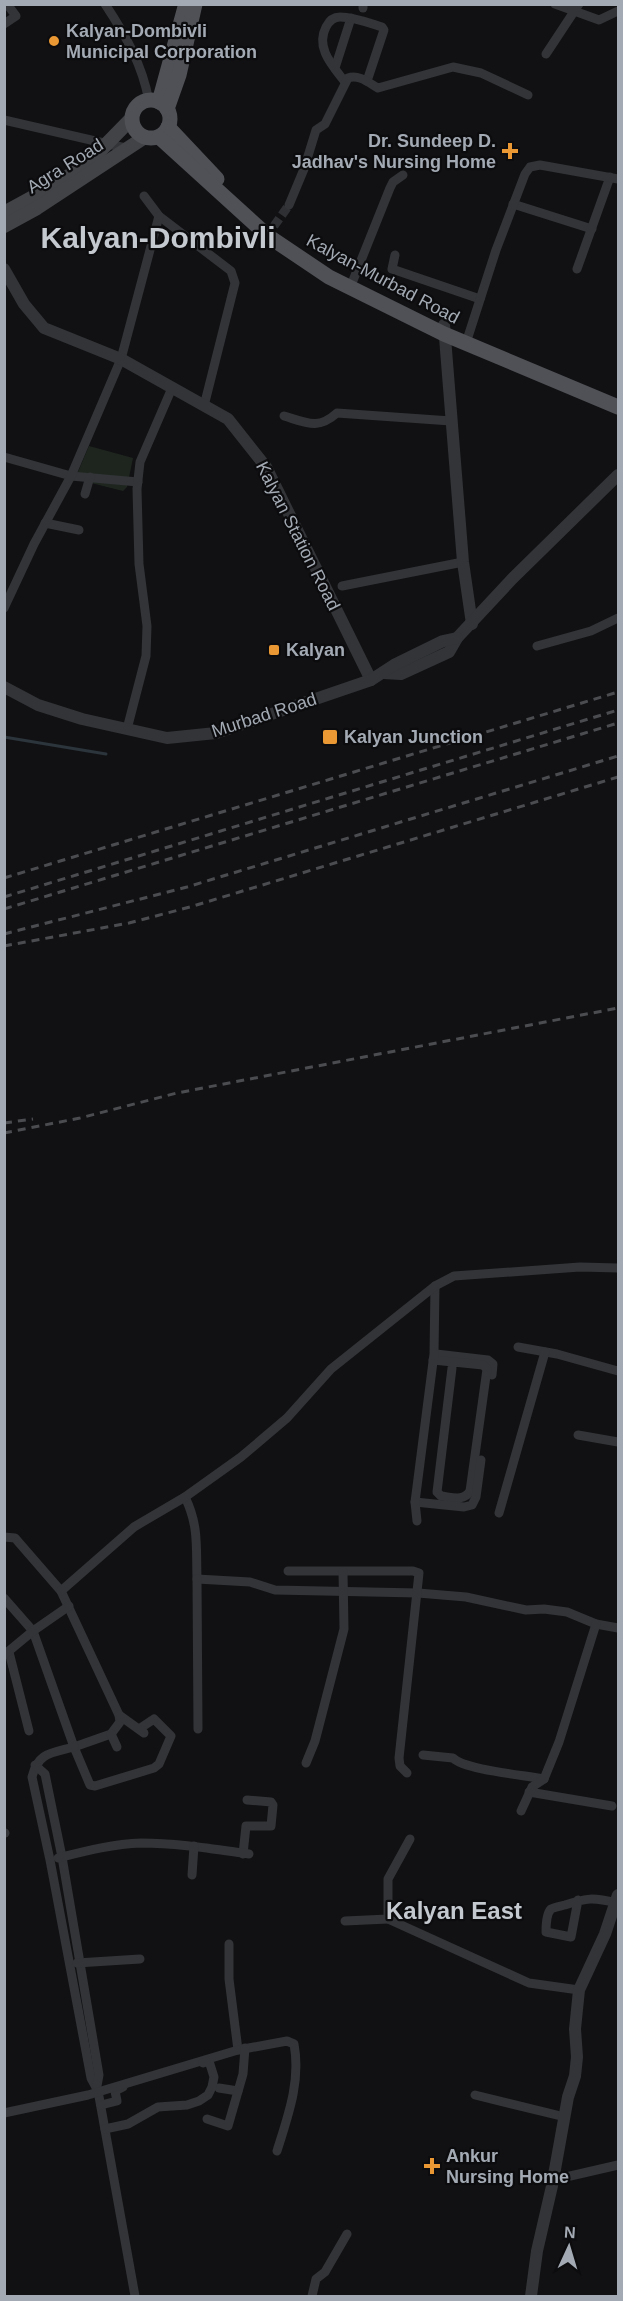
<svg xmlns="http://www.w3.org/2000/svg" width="623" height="2301" font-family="Arial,sans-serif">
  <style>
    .green { fill: #1e251e }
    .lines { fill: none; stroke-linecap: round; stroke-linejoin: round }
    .stream { stroke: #2b353b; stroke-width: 3 }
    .minor-tunnel { stroke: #2e3033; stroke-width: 9; stroke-dasharray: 9 4.5; stroke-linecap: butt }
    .minor { stroke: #323437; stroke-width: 9 }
    .tertiary { stroke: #323437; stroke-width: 12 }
    .secondary { stroke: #414347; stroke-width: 14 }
    .primary { stroke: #4f5156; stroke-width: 15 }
    .rail { stroke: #4a4c50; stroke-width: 3; stroke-dasharray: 8 6; stroke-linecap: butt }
    .poi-dot { fill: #e99833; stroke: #0c0c0e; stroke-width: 2 }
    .labels { text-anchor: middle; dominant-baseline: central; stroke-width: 4.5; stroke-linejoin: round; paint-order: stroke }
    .poi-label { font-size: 18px; font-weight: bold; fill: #a3aab3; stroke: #0c0c0e; text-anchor: start }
    .street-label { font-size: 18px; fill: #a3aab3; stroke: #0c0c0e }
    .district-label { font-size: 24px; font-weight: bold; fill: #c4c8cf; stroke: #0c0c0e }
    .town-label { font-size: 30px; font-weight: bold; fill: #c4c8cf; stroke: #0c0c0e }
  </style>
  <rect width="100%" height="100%" fill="#111113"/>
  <polygon class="green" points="89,446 133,458 127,487 123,491 75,479"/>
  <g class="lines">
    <polyline class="stream" points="4,737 106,754"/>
    <polyline class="minor-tunnel" points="274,226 289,205"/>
    <g class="minor">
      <path d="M105,4C126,36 142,64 149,101"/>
      <polyline points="555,4 599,20 618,11"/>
      <polyline points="363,8 363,4"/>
      <polyline points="4,24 16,16 7,4"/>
      <polyline points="546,54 579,4"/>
      <polyline points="335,68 351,18"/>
      <path d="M345,82C333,66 315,48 326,27C329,21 333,17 340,17C354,17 369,23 382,27L384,30L367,81"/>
      <polyline points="4,120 130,149"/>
      <polyline points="144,196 159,216 231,271 235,283 204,406"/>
      <polyline points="513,204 592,229"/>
      <path d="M289,205L304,169L316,130L325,124L348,78C359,74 369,83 378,88L453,67L481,73L528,95"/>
      <polyline points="395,255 392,269 480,299"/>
      <polyline points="577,269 610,177"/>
      <polyline points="350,288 390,188 393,182 403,175"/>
      <polyline points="466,343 496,250 525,174 530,167 540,165 618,179"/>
      <path d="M284,416C307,423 318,430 337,413L451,421"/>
      <polyline points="4,457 71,476 138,482"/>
      <polyline points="85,494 90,477"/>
      <polyline points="45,523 79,530"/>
      <polyline points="342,586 463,562"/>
      <polyline points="4,608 34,544 71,476 121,359 159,216"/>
      <polyline points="537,646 591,631 618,618"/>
      <polyline points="127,729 146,656 147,626 139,564 137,489 140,462 172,388"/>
      <polyline points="518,1347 557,1354 618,1371"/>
      <polyline points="436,1354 488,1360 493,1364 492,1375"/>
      <path d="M433,1360L483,1365L487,1369L470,1491C464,1502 451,1497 441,1496L437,1492L452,1368"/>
      <polyline points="578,1435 618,1442"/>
      <path d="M185,1497C199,1526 196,1546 197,1579L250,1582L275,1590L418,1593L466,1597L526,1610L544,1609L567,1612L596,1624L618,1628"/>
      <polyline points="415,1502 464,1507 472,1505 476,1497 481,1460"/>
      <polyline points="499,1513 545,1352"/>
      <polyline points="417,1521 415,1502 434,1354 435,1286"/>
      <polyline points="4,1537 15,1538 61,1591 119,1715 120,1722 111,1734 74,1747 90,1785 95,1786 154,1768 159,1764 171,1736 154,1719 139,1729"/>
      <polyline points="288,1571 413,1571 419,1573 399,1758 400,1766 407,1773"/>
      <polyline points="197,1579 198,1729"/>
      <polyline points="61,1591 134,1527 185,1497 241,1457 287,1418 331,1369 435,1286 454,1276 580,1267 618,1268"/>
      <path d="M4,1598L33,1631L74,1747C52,1753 38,1752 32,1777L50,1860L91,2078L98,2091L135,2296"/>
      <polyline points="9,1652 29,1731"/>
      <polyline points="4,1655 33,1631 69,1606"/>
      <polyline points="119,1715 144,1733"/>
      <polyline points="111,1734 117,1747"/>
      <path d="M423,1755L453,1758C465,1770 524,1775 544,1779"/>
      <polyline points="306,1763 315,1741 344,1629 343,1572"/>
      <polyline points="35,1765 45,1774 62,1857 99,2075 97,2086"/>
      <polyline points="529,1792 612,1806"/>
      <polyline points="521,1811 532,1787 544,1779 559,1742 596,1624"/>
      <polyline points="4,1833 5,1833"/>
      <polyline points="410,1839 388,1879 388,1919 529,1983 579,1990"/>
      <polyline points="243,1854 246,1826 271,1826 273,1805 271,1802 247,1800"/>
      <path d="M58,1858C86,1851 113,1844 141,1843C177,1843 213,1849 249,1854"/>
      <polyline points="192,1875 194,1846"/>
      <path d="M578,1900L571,1937L546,1932C546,1927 546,1914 551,1909C554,1907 561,1906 565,1905C587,1898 593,1897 616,1903"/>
      <polyline points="345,1921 388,1919"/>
      <polyline points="229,1944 229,1979 238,2050"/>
      <polyline points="77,1963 140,1959"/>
      <polyline points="219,2088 238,2091"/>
      <polyline points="475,2095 565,2117"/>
      <polyline points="101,2105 117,2101 115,2091 123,2087"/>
      <path d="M4,2113L88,2095L238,2050L287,2041L294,2044C301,2081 288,2116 277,2151"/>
      <polyline points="207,2119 228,2126 243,2074 245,2048"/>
      <polyline points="105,2129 128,2124 158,2107 187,2105 199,2101 208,2095 212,2087 214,2077 209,2061 203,2063"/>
      <polyline points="553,2180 618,2165"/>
      <polyline points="312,2296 316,2279 325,2272 347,2234"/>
    </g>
    <g class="tertiary">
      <polyline points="4,269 24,304 44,328 121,359 228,419 266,467 371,680"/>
      <polyline points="444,325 463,562 472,624"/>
      <polyline points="384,673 401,674 449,652 457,638 512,579 618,475"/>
      <polyline points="4,687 38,705 82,719 167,738 216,733 371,680 394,665 443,641 457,638"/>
      <polyline points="531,2296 537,2251 552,2186 568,2097 575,2076 577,2057 575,2029 579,1990 605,1934 618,1895"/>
    </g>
    <g class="secondary">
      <polyline points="4,213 57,184 89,162 132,118"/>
      <polyline points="4,226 37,208 145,137"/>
    </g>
    <g class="primary">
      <circle cx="151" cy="119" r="19"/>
      <polyline points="159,102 185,7"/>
      <polyline points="167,109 179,75 195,4"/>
      <polyline points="168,127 217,179"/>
      <polyline points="159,137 268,236 329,277 444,334 618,407"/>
    </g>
    <g class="rail">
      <polyline points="4,878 618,692"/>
      <polyline points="4,897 618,710"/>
      <polyline points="4,909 618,723"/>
      <polyline points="4,934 187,887 618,756"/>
      <polyline points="4,946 129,923 190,907 618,777"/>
      <polyline points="4,1123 33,1119"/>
      <polyline points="4,1133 80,1118 177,1093 618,1008"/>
    </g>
  </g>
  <g class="poi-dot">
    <circle cx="54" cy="41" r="6"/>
    <path d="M507 142h6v6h6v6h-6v6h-6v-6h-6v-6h6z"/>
    <rect x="268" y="644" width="12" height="12" rx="3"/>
    <rect x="322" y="729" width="16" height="16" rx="3"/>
    <path d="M429 2157h6v6h6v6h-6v6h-6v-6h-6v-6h6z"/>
  </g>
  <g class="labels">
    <g class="poi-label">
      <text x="66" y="31">Kalyan-Dombivli<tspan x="66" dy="21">Municipal Corporation</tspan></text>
      <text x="496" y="141" text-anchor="end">Dr. Sundeep D.<tspan x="496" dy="21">Jadhav's Nursing Home</tspan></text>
      <text x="286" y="650">Kalyan</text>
      <text x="344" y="737">Kalyan Junction</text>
      <text x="446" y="2156">Ankur<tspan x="446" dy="21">Nursing Home</tspan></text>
    </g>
    <g class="street-label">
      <text transform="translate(65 166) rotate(-32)">Agra Road</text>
      <text transform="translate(383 279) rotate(28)">Kalyan-Murbad Road</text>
      <text transform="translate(298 536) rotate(63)">Kalyan Station Road</text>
      <text transform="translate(264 715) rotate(-18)">Murbad Road</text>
    </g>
    <g class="district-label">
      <text x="454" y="1910">Kalyan East</text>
    </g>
    <g class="town-label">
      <text x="158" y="237">Kalyan-Dombivli</text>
    </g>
  </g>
  <rect width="623" height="2301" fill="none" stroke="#a3aab3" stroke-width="12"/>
  <g transform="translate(569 2247) rotate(4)" stroke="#0c0c0e" stroke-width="4.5" paint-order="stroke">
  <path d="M0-4.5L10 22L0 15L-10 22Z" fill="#a3aab3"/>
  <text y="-9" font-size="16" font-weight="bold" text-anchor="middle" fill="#a3aab3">N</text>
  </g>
</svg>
